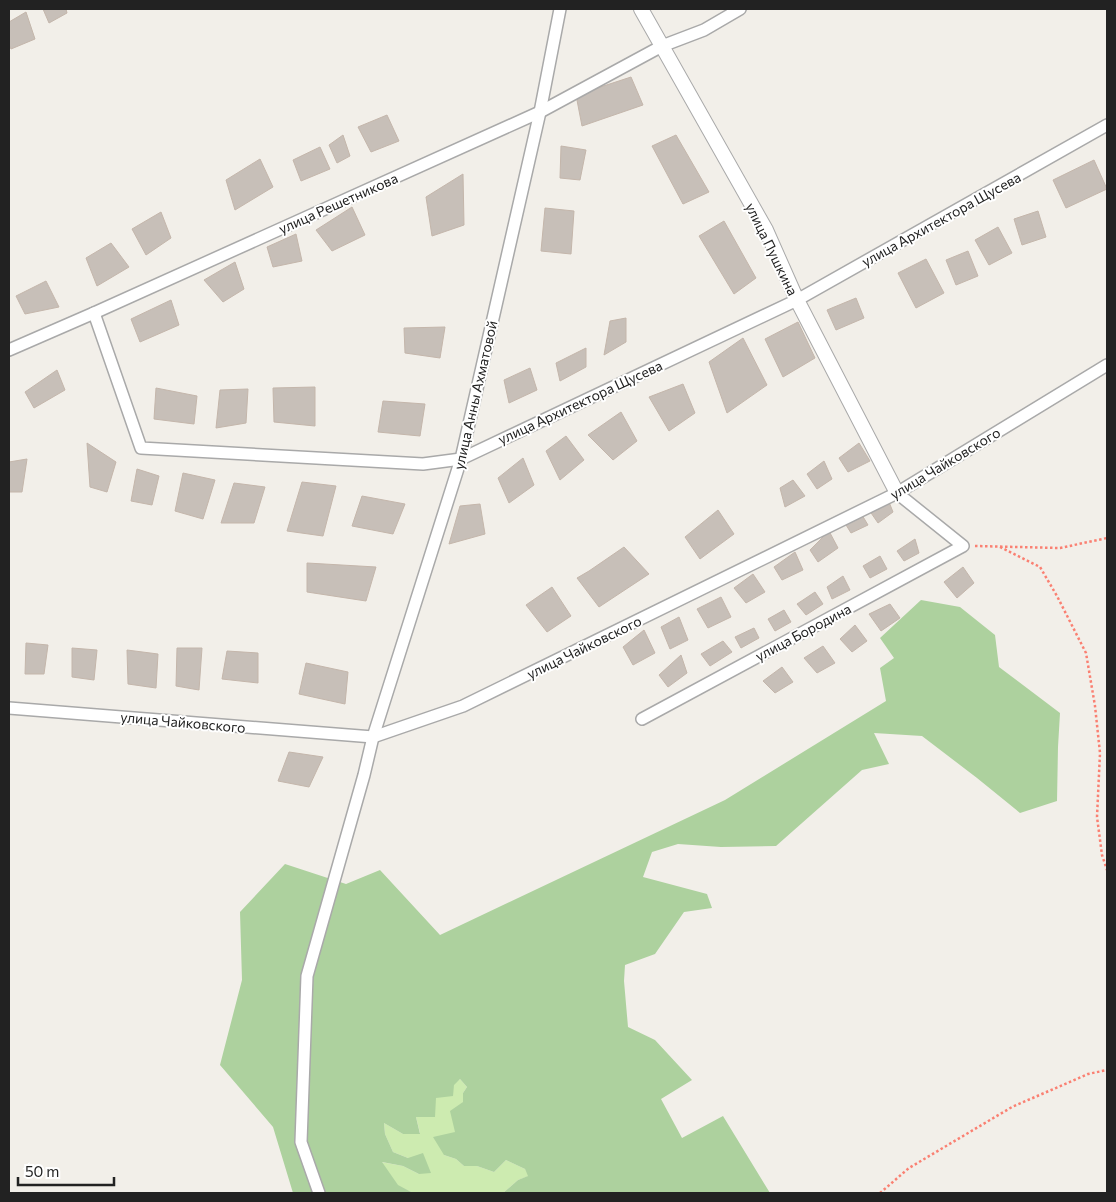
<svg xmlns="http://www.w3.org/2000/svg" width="1116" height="1202" font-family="Commissioner,sans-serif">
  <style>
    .grass { fill: #cdebb0 }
    .forest { fill: #add19e }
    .building { fill: #c7bfb8; stroke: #c4b6ab }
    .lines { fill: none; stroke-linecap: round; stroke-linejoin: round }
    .minor-casing { stroke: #a9a9a9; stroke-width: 14 }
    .tertiary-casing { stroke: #a9a9a9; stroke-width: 16 }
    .path { stroke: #fa8072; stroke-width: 2.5; stroke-dasharray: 2.5 2.5; stroke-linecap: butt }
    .minor { stroke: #fff; stroke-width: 11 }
    .tertiary { stroke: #fff; stroke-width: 14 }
    .labels { text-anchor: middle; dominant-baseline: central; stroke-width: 4; stroke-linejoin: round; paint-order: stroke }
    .street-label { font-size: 14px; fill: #222; stroke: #fff }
  </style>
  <rect width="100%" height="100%" fill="#f2efe9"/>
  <polygon class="grass" points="460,1079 467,1087 463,1093 463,1102 455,1132 444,1155 456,1159 464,1166 477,1166 494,1172 506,1160 525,1169 529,1176 518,1180 503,1193 413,1193 398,1186 381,1162 403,1166 419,1174 408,1158 393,1152 385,1134 384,1123 403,1134 420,1133 416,1117 436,1098"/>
  <polygon class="forest" points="921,600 960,607 995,635 999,667 1060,713 1058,747 1057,801 1020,813 977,778 922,736 874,733 889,764 862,770 776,846 721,847 678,844 652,852 643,877 707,894 712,908 684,912 655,954 625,965 624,981 628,1027 655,1040 692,1080 661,1099 682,1138 723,1116 770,1193 503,1193 518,1180 528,1176 525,1169 506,1160 494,1172 477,1166 464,1166 456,1159 444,1155 433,1137 455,1132 450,1111 463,1102 463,1093 467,1087 460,1079 454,1085 453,1096 436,1098 435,1117 416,1117 420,1134 403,1134 384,1123 385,1134 393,1152 408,1158 423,1153 431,1173 419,1174 403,1166 382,1162 398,1185 413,1193 293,1193 273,1127 220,1065 242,980 240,912 285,864 346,884 380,870 440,935 725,800 886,701 880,668 894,658 880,638"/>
  <g class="building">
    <polygon points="43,9 66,9 67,13 49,23"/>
    <polygon points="26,12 35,39 11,49 9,45 9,22"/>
    <polygon points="631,77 643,105 582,126 576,95"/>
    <polygon points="387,115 399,141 371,152 358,127"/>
    <polygon points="343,135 350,156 337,163 329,145"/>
    <polygon points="676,135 709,192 683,204 652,146"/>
    <polygon points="561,146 586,150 580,180 560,178"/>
    <polygon points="320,147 330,169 301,181 293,160"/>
    <polygon points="260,159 273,187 235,210 226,180"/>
    <polygon points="1094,160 1107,189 1066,208 1053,180"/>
    <polygon points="463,174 464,225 432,236 426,197"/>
    <polygon points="352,207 365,235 332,251 316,230"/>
    <polygon points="545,208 574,211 571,254 541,251"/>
    <polygon points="1038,211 1046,237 1022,245 1014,219"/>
    <polygon points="161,212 171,238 146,255 132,229"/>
    <polygon points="724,221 756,278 734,294 699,236"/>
    <polygon points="998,227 1012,253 989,265 975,240"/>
    <polygon points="296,234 302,261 273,267 267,247"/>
    <polygon points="111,243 129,267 97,286 86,258"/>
    <polygon points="968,251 978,276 956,285 946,260"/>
    <polygon points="926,259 944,293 916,308 898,273"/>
    <polygon points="235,262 244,289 223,302 204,280"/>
    <polygon points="46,281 59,307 25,314 16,296"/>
    <polygon points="856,298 864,318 836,330 827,310"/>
    <polygon points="171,300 179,325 140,342 131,319"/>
    <polygon points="626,318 626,342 604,355 610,321"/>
    <polygon points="798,322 815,358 783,377 765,339"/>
    <polygon points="445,327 440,358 405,353 404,328"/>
    <polygon points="743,338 767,385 727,413 709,362"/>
    <polygon points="586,348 586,367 560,381 556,363"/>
    <polygon points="530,368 537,390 509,403 504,380"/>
    <polygon points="57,370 65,390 34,408 25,392"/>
    <polygon points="683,384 695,413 669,431 649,397"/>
    <polygon points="315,387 315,426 274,422 273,388"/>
    <polygon points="156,388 197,396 194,424 154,419"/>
    <polygon points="248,389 246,423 216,428 220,390"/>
    <polygon points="383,401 425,404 420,436 378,432"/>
    <polygon points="621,412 637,441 613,460 588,435"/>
    <polygon points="566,436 584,460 560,480 546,451"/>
    <polygon points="87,443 116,462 107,492 90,487"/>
    <polygon points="859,443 870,461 848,472 839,458"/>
    <polygon points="523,458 534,485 509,503 498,478"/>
    <polygon points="27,459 22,492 9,492 9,462"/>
    <polygon points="824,461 832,479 817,489 807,474"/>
    <polygon points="137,469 159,476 152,505 131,501"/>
    <polygon points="183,473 215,480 203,519 175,511"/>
    <polygon points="793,480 805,496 785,507 780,488"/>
    <polygon points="302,482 336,486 323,536 287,531"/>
    <polygon points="234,483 265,487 254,523 221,523"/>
    <polygon points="885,492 893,512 878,523 867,507"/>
    <polygon points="362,496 405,504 393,534 352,526"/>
    <polygon points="480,504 485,534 449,544 460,506"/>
    <polygon points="718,510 734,534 700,559 685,537"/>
    <polygon points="859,510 868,525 851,533 843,520"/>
    <polygon points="829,531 838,548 818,562 810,550"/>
    <polygon points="915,539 919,553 904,561 897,551"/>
    <polygon points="624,547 649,574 599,607 577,578 589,571"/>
    <polygon points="795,552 803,570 782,580 774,567"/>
    <polygon points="880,556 887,569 870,578 863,566"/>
    <polygon points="307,563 376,567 366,601 307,592"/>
    <polygon points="963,567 974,583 957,598 944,582"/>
    <polygon points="753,574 765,592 746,603 734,588"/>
    <polygon points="843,576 850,590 832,599 827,587"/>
    <polygon points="552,587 571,616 547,632 526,605"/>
    <polygon points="815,592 823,604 806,615 797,604"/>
    <polygon points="721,597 731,617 708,628 697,609"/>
    <polygon points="890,604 900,618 881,631 869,614"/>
    <polygon points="784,610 791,622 775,631 768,619"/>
    <polygon points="679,617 688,640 670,649 661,627"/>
    <polygon points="855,625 867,641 852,652 840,639"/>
    <polygon points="754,628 759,638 741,648 735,637"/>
    <polygon points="644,630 655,653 633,665 623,647"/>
    <polygon points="723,641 732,652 710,666 701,654"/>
    <polygon points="26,643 48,645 44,674 25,674"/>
    <polygon points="823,646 835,663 817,673 804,658"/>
    <polygon points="72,648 97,650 94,680 72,677"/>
    <polygon points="177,648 202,648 199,690 176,686"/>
    <polygon points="127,650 158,654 156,688 128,684"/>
    <polygon points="227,651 258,653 258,683 222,679"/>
    <polygon points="681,655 687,673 668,687 659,675"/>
    <polygon points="306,663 348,672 345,704 299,694"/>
    <polygon points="782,667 793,682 775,693 763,681"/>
    <polygon points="289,752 323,757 309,787 278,781"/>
  </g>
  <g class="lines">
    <g class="minor-casing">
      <g id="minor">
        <polyline points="94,313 141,448 423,464 461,459 797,300 1107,125"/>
        <polyline points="9,350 94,313 540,112 662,46 704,30 740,9"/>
        <polyline points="9,708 373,737 463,706 897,493 1107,365"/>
        <polyline points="642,719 963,546 897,493"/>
        <polyline points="319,1193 301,1142 307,976 364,775 373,737 461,459 540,112 560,9"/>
      </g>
    </g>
    <g class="tertiary-casing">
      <polyline id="tertiary" points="641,9 766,230 797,300 897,493"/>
    </g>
    <g class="path">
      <polyline points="975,546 1060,548 1107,538"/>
      <polyline points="1000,547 1040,567 1057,596 1086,653 1095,706 1100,753 1097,817 1102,855 1107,870"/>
      <polyline points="880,1193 909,1168 1012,1107 1088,1074 1107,1070"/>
    </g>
    <use href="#minor" class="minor"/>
    <use href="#tertiary" class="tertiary"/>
  </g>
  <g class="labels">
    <g class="street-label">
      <text transform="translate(338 203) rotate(-24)">улица Решетникова</text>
      <text transform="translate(941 219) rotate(-29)">улица Архитектора Щусева</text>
      <text transform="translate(772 249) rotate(64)">улица Пушкина</text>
      <text transform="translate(475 395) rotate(-77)">улица Анны Ахматовой</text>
      <text transform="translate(580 402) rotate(-25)">улица Архитектора Щусева</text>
      <text transform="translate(945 463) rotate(-31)">улица Чайковского</text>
      <text transform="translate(803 632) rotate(-28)">улица Бородина</text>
      <text transform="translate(584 647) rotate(-26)">улица Чайковского</text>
      <text transform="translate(183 722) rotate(5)">улица Чайковского</text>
    </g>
  </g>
  <rect width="1116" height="1202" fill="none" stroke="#222222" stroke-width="20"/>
  <path d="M18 1177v8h96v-8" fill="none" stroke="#222222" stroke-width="2.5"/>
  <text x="25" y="1177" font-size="15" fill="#222222" stroke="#ffffff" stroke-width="4" paint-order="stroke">50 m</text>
</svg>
